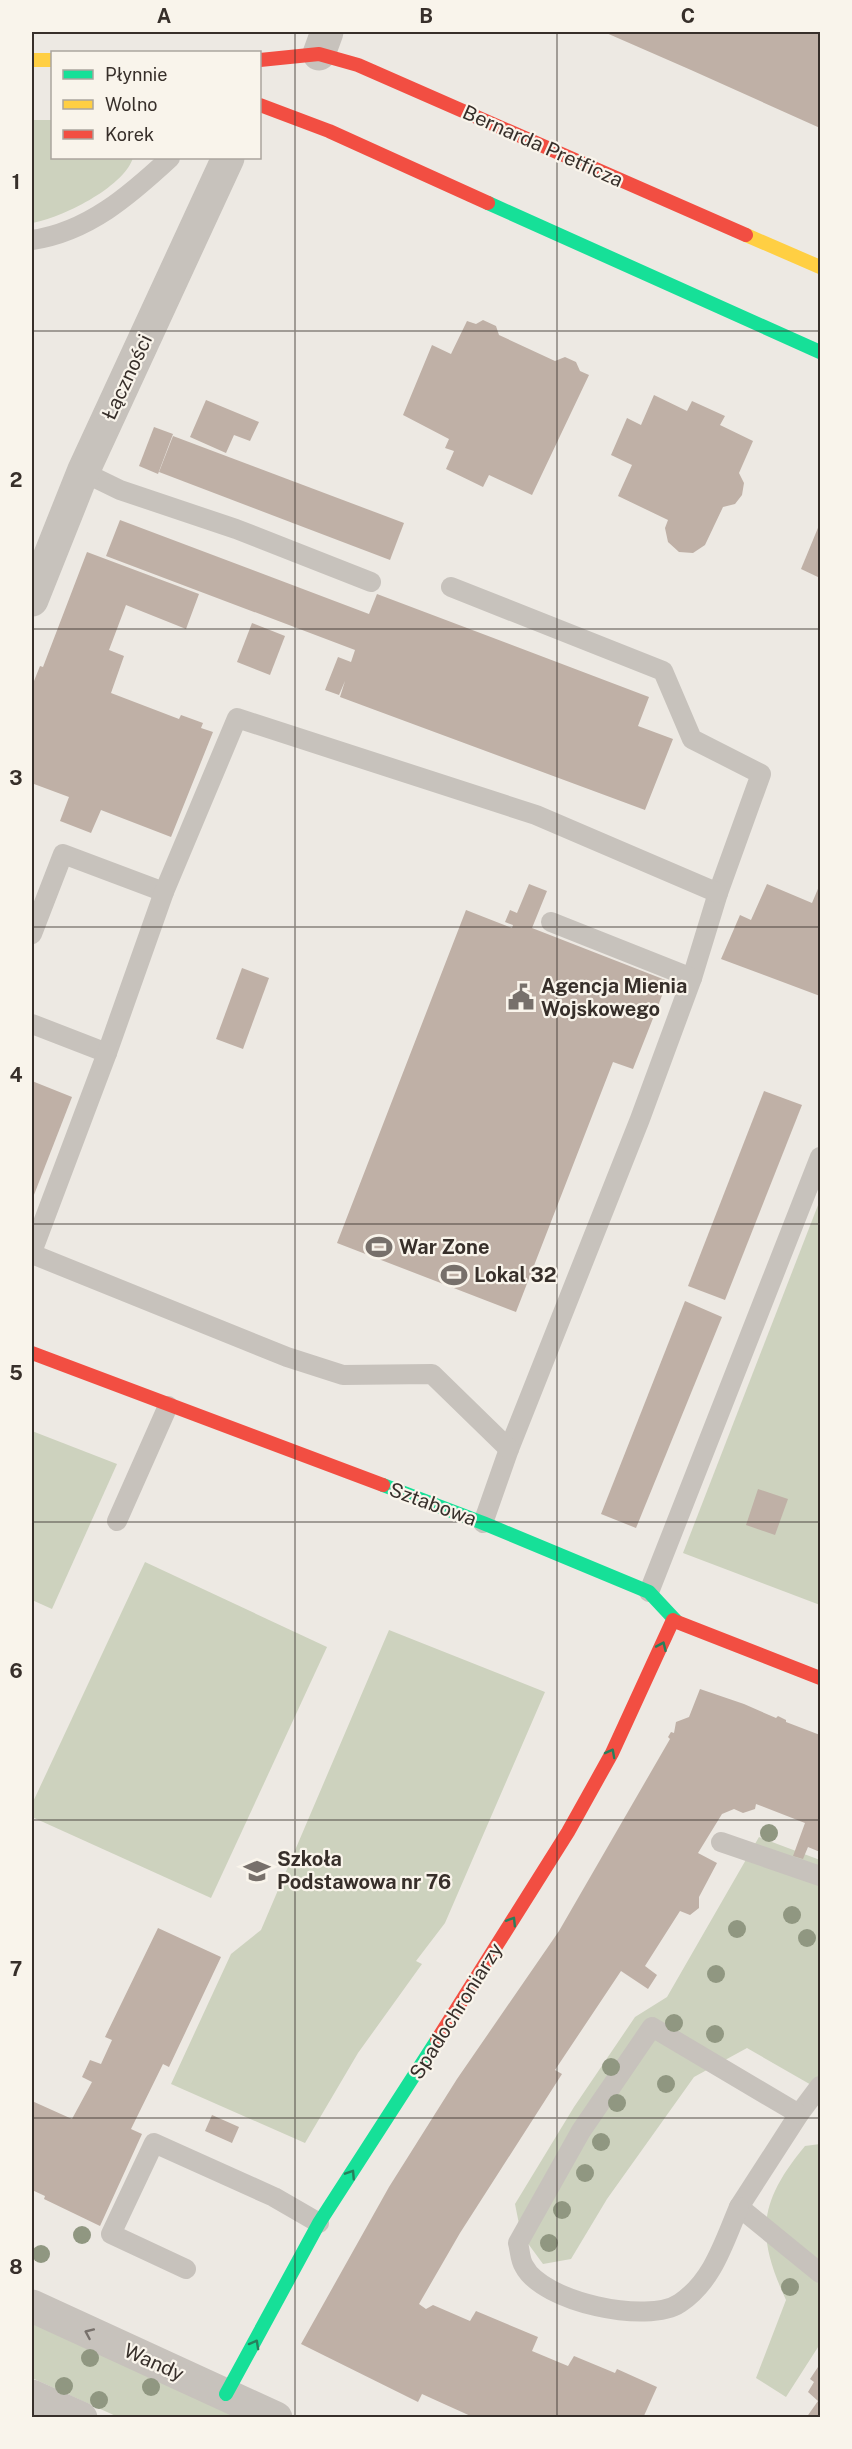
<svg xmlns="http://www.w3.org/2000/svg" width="852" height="2449" font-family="'Public Sans',sans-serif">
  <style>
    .green { fill: #cdd2be }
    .building { fill: #bfb0a6 }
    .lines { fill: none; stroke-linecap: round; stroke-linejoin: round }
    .lane { stroke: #c7c2bc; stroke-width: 20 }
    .street { stroke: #c7c2bc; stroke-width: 33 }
    .fast { stroke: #16e098; stroke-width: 14 }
    .slow { stroke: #ffcf43; stroke-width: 14 }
    .jam { stroke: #f24e42; stroke-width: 14 }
    .tree { fill: #909781 }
    .oneway { stroke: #287f5c }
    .oneway2 { stroke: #78716c }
    .grid { fill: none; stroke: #372f2a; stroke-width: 1.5; stroke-opacity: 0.55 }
    .labels { text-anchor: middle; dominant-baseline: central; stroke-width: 4.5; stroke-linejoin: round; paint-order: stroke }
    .street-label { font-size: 20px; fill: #372f2a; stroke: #f9f4eb }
    .poi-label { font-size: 20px; font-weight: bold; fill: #372f2a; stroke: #f9f4eb; text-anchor: start }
    .neatline { fill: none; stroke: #372f2a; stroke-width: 2 }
    .grid-label { font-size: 20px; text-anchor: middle; font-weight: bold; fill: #372f2a }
  </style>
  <rect width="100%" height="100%" fill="#ede9e3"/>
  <g class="green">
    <path d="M32,120H52V158H133C123,188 61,218 32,223Z"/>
    <polygon points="820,1200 820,1605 683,1553"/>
    <polygon points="32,1431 117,1464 52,1609 32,1600"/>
    <polygon points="145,1562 327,1647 211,1898 32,1817 32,1804"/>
    <polygon points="389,1630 545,1692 445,1923 416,1961 422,1964 358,2053 305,2143 171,2084 231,1954 261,1930"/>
    <polygon points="759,1837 820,1860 820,2090 747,2048 694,2077 607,2199 571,2259 543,2264 521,2234 515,2204 574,2107 635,2017 667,1997"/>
    <path d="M820,2144V2344L786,2397L756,2378L786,2300C756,2235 758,2203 805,2146Z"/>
    <polygon points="32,2321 245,2417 118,2417 32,2378"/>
  </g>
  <g class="building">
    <polygon points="604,32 820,32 820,128 691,70"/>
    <polygon points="483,320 496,326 499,335 555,361 565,357 576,362 580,371 589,375 532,495 489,475 483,487 446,469 454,451 445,448 449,439 403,415 432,345 451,354 467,321 476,324"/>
    <polygon points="654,395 687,411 692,401 725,416 720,425 753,441 739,473 744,483 742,495 735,504 723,507 705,545 693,553 679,552 668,542 665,528 668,520 618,496 632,465 611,455 627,418 641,425"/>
    <polygon points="206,400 259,422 250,441 234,435 226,453 190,437"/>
    <polygon points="154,427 173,434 158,474 139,466"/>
    <polygon points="173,436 404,523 390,560 159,472"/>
    <polygon points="120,520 369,614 377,594 649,697 638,726 673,739 645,810 340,697 345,681 339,695 325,690 338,657 351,662 355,650 106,556"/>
    <polygon points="820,523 820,578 801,569"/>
    <polygon points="87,552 199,594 186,629 126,605 109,650 124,656 111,693 179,719 181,715 203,723 201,728 213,732 171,837 101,810 91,833 60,821 69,797 34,784 32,790 32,686 40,666 43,667"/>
    <polygon points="252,623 285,636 270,675 237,662"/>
    <polygon points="529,884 547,891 532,928 668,981 666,986 661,984 658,991 663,993 633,1069 613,1062 516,1312 337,1243 466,910 512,928 513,925 505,922 510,910 517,913"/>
    <polygon points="767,884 812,903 820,884 820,996 721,959 740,915 751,920"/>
    <polygon points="242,968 269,978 243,1049 216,1039"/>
    <polygon points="32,1081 72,1097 32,1200"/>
    <polygon points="764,1091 802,1105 725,1300 688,1286"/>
    <polygon points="685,1301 722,1317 636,1528 601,1514"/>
    <polygon points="758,1489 788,1499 775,1535 746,1525"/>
    <polygon points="700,1689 744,1704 776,1718 778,1716 786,1720 786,1722 820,1735 820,1852 808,1847 803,1859 793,1856 805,1823 756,1804 755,1809 743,1813 734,1809 722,1814 698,1853 717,1863 699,1897 699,1908 690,1915 680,1911 645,1966 657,1975 648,1989 621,1971 555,2070 562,2074 460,2233 419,2304 426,2309 433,2305 470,2321 476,2311 538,2337 532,2351 568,2366 574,2356 615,2373 617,2369 657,2387 643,2418 475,2418 422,2394 418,2402 301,2344 389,2187 457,2079 559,1931 670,1739 668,1737 671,1732 674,1733 676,1722 689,1717"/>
    <polygon points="158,1928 221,1957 169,2067 163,2064 131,2129 142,2134 100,2226 44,2199 45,2196 32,2190 32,2101 72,2119 92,2082 82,2077 90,2060 101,2064 112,2040 105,2037"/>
    <polygon points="212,2115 239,2127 232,2143 205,2131"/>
    <polygon points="820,2364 820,2418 806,2418 818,2401 808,2392 814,2382 810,2379"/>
  </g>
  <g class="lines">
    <g class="lane">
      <path d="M32,240C88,232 130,195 170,158"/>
      <polyline points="83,472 120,490 236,529 371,582"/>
      <polyline points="451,587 663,671 692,739 761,774 718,893 692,978 640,1119 509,1449 483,1523"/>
      <polyline points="551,922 692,978"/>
      <polyline points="32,934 63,854 164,892"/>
      <polyline points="32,1024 107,1053"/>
      <polyline points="32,1252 107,1053 164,892 237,718 536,815 718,893"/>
      <polyline points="32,1254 287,1357 343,1375 432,1374 509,1449"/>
      <polyline points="117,1521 168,1406"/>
      <polyline points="649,1592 820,1157"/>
      <polyline points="721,1842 820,1876"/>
      <polyline points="820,2086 799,2114 739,2207 820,2273"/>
      <path d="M739,2207C724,2242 713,2281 680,2303C648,2325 542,2302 524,2266C520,2260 520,2250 518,2243L581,2131L652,2027L799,2114"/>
      <polyline points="186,2269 111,2234 154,2143 274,2197 319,2223"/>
    </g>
    <g class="street">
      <polyline points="319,54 327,32"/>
      <polyline points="32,600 83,472 228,158"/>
      <polyline points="32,2306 276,2418"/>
      <polyline points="32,2396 81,2418"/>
    </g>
    <g class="fast">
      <polyline points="488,203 820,352"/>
      <polyline points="383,1485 483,1523 649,1592 677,1622"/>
      <polyline points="226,2394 319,2223 437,2040"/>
    </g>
    <g class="slow">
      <polyline points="32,60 52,60"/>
      <polyline points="746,235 820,267"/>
    </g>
    <g class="jam">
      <polyline points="260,60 319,54 358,65 746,235"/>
      <polyline points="260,105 329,131 488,203"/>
      <polyline points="32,1353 383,1485"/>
      <polyline points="677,1622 820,1678"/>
      <polyline points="437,2040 568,1832 612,1753 673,1620"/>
    </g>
  </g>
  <g class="tree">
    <circle cx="769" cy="1833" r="9"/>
    <circle cx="792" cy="1915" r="9"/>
    <circle cx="737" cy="1929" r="9"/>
    <circle cx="807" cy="1938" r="9"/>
    <circle cx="716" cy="1974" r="9"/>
    <circle cx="674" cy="2023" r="9"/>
    <circle cx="715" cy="2034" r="9"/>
    <circle cx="611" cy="2067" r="9"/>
    <circle cx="666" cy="2084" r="9"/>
    <circle cx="617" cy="2103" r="9"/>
    <circle cx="601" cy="2142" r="9"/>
    <circle cx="585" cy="2173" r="9"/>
    <circle cx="562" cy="2210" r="9"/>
    <circle cx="82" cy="2235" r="9"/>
    <circle cx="549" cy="2243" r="9"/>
    <circle cx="41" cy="2254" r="9"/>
    <circle cx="790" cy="2287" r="9"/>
    <circle cx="90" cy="2358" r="9"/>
    <circle cx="64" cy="2386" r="9"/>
    <circle cx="151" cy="2387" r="9"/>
    <circle cx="99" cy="2400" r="9"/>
  </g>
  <defs><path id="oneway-chevron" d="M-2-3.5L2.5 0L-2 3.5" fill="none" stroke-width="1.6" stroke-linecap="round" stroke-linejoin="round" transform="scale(1.5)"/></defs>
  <g class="oneway">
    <use href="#oneway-chevron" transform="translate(662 1646) rotate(-66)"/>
    <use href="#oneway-chevron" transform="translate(611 1753) rotate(-62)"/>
    <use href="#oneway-chevron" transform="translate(512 1921) rotate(-58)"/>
    <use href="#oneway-chevron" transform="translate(351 2174) rotate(-57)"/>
    <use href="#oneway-chevron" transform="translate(255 2344) rotate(-61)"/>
  </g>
  <use class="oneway2" href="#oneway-chevron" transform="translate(89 2333) rotate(-156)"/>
  <path class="grid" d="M295,32V2418M557,32V2418M32,331H820M32,629H820M32,927H820M32,1224H820M32,1522H820M32,1820H820M32,2118H820"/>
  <defs>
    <g id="civic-bare" transform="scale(2.07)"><path d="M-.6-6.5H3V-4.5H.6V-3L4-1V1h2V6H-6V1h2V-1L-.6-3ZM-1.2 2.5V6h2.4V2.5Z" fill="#77706b" stroke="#f9f4eb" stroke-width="2.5" paint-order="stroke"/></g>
    <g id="stadium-bare" transform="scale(2.07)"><path d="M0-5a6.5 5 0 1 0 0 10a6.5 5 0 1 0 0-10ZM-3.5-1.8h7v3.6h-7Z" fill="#77706b" stroke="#f9f4eb" stroke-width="2.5" paint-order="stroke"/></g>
    <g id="school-bare" transform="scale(2.07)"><path d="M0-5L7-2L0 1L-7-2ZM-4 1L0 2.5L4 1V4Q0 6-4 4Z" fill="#77706b" stroke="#f9f4eb" stroke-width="2.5" paint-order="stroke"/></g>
  </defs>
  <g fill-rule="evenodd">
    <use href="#civic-bare" x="521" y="997"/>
    <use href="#stadium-bare" x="379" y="1247"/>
    <use href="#stadium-bare" x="454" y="1275"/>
    <use href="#school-bare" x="257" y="1871"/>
  </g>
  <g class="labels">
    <g class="street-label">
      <text transform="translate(543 146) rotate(24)">Bernarda Pretficza</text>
      <text transform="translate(127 377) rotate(-65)">Łączności</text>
      <text transform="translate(433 1504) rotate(20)">Sztabowa</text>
      <text transform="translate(456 2011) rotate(-58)">Spadochroniarzy</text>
      <text transform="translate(154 2362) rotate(24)">Wandy</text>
    </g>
    <g class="poi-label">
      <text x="541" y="986">Agencja Mienia<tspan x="541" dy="23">Wojskowego</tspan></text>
      <text x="399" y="1247">War Zone</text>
      <text x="474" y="1275">Lokal 32</text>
      <text x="277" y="1859">Szkoła<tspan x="277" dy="23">Podstawowa nr 76</tspan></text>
    </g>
  </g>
  <rect width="852" height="2449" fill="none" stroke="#f9f4eb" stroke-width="66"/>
  <rect x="51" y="51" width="210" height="108" fill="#f9f4eb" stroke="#aba59e" stroke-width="1.5"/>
  <rect x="63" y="70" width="30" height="9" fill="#16e098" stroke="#aba59e" stroke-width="1.5"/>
  <text x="105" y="81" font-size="18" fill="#372f2a">Płynnie</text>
  <rect x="63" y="100" width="30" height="9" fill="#ffcf43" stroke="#aba59e" stroke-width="1.5"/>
  <text x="105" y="111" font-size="18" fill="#372f2a">Wolno</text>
  <rect x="63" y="130" width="30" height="9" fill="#f24e42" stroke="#aba59e" stroke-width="1.5"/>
  <text x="105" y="141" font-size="18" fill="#372f2a">Korek</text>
  <rect x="33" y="33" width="786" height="2383" class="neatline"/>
  <g class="grid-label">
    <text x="164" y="23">A</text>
    <text x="426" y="23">B</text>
    <text x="688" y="23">C</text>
    <text x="16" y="189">1</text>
    <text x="16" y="487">2</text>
    <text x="16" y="785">3</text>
    <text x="16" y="1082">4</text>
    <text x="16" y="1380">5</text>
    <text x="16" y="1678">6</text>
    <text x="16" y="1976">7</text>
    <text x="16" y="2274">8</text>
  </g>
</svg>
